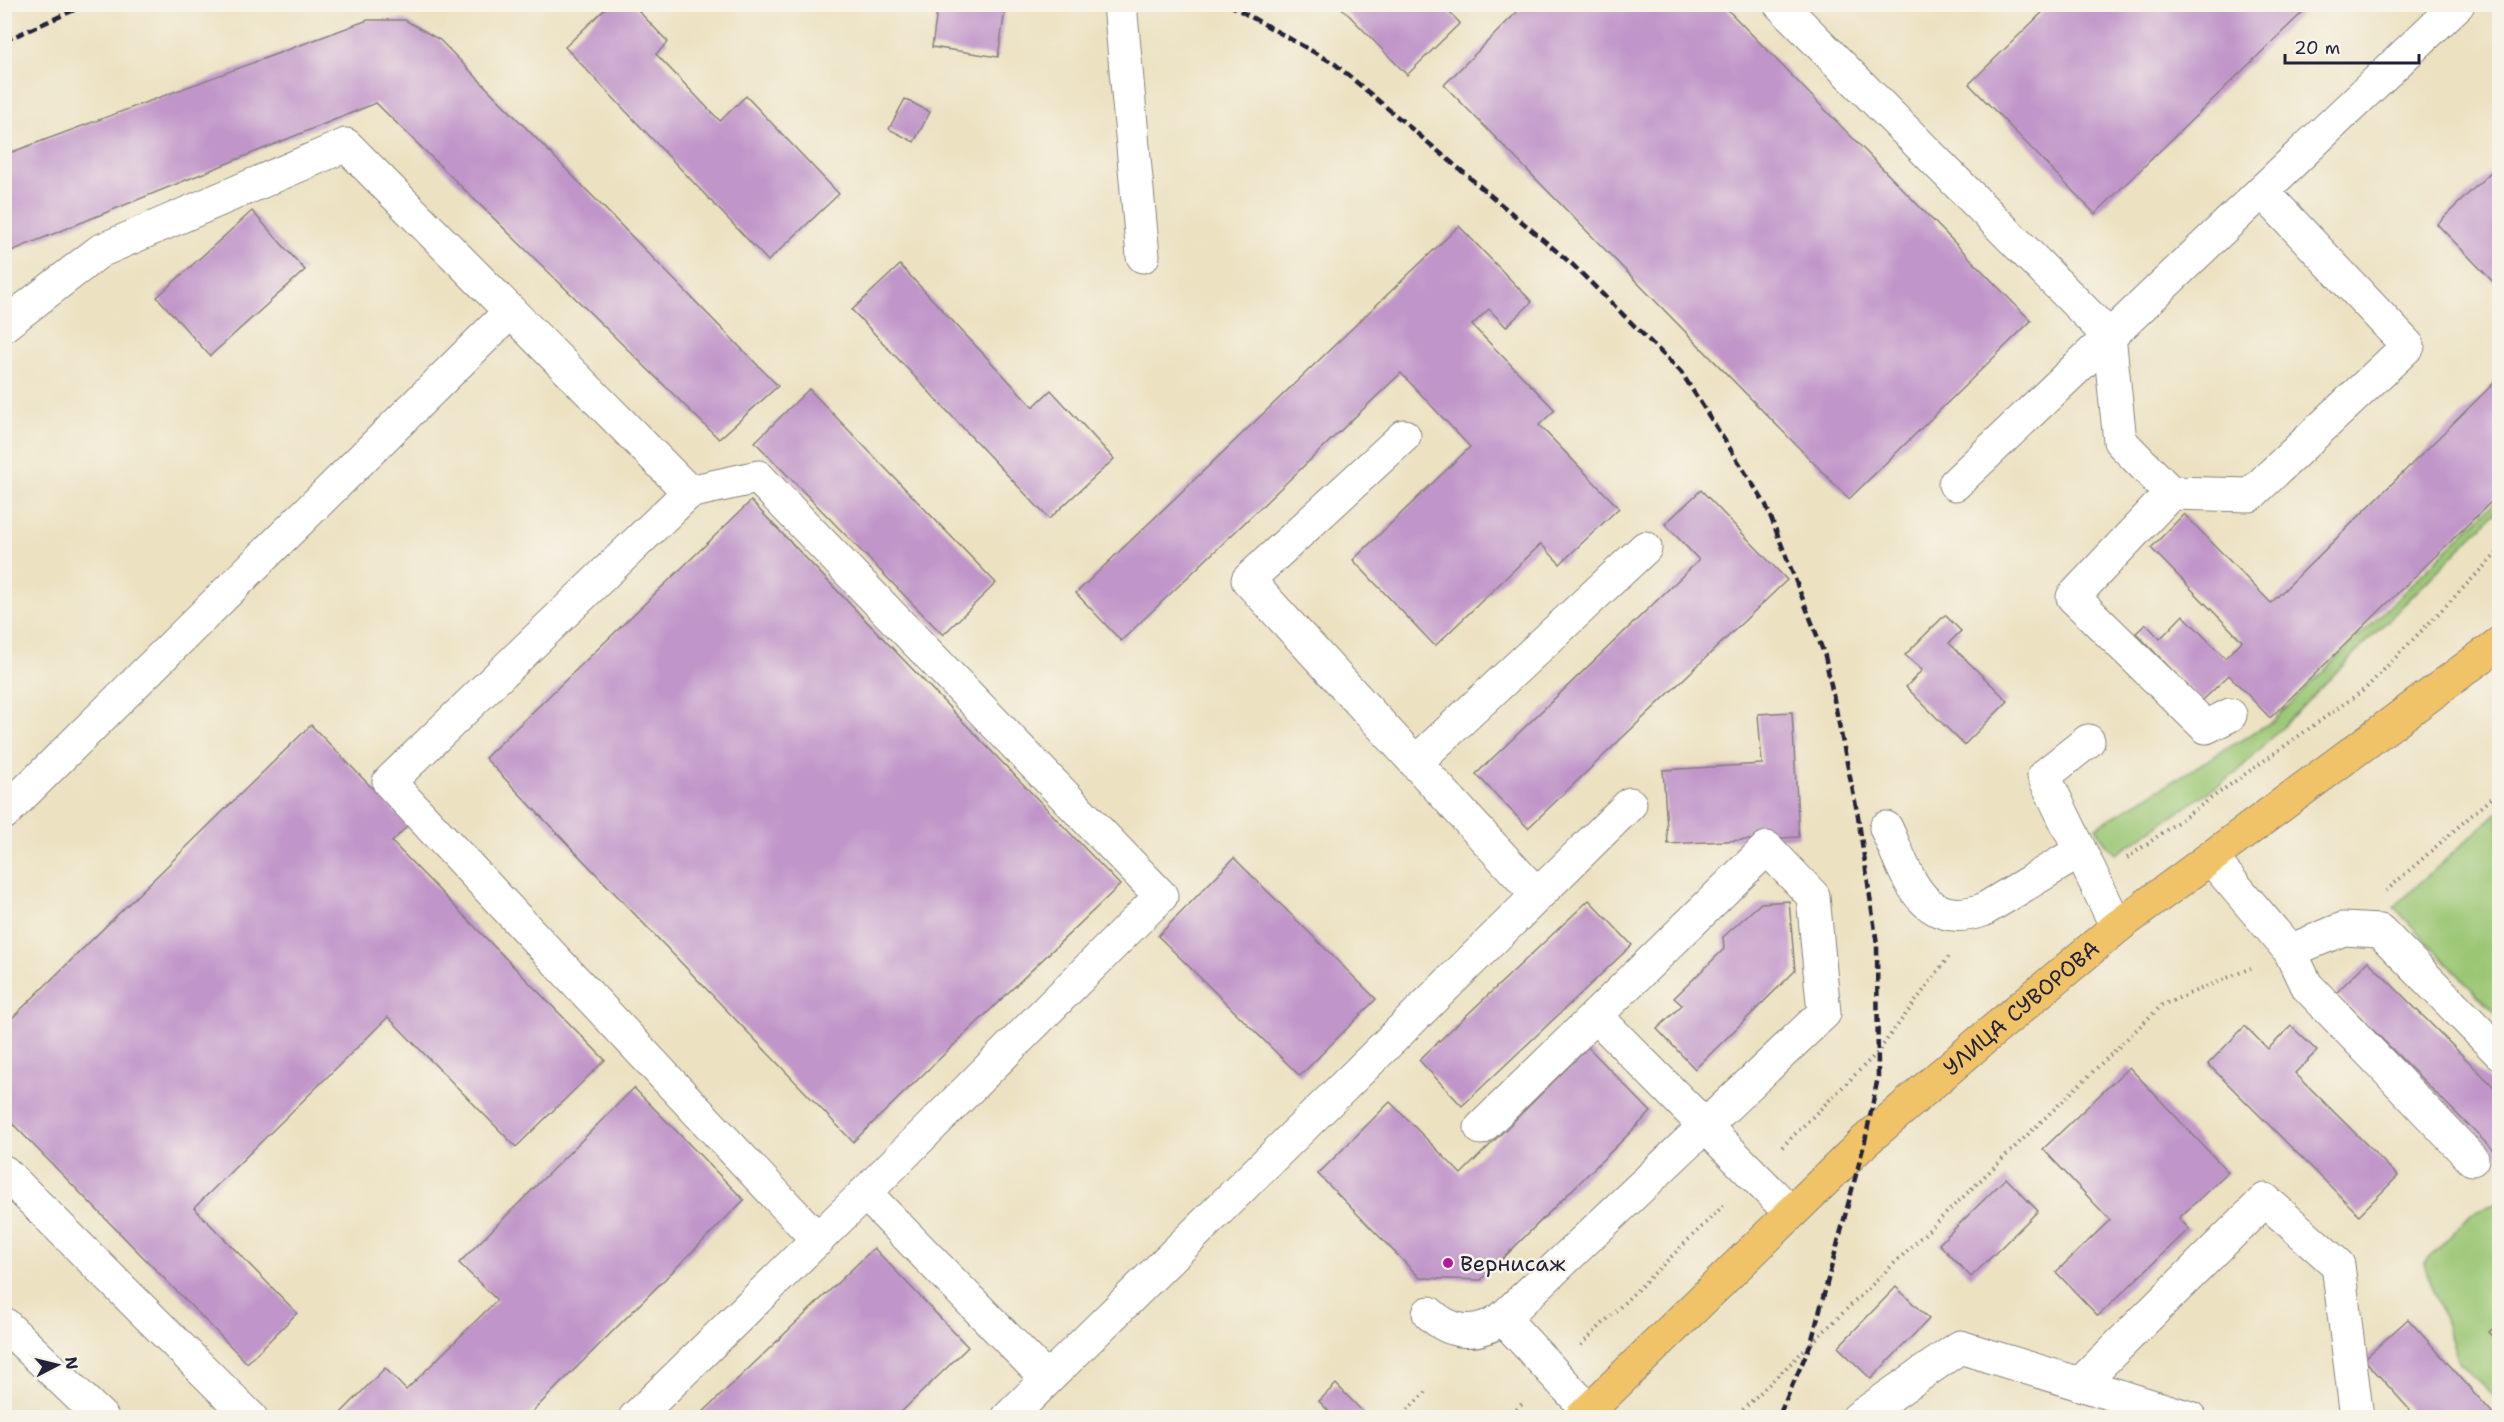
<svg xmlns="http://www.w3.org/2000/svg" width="2504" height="1422" font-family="'Shantell Sans',sans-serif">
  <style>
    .green { fill: #9bc775; stroke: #5e7458; stroke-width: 1.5 }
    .building { fill: #c095c9 }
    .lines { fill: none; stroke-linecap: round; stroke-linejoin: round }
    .minor-casing { stroke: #87827e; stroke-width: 35 }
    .major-casing { stroke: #87827e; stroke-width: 35 }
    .path { stroke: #87827e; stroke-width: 4; stroke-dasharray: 1.5 4.5; stroke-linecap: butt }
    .minor { stroke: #fff; stroke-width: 33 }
    .major { stroke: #f1c369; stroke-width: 33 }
    .rail { stroke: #22223b; stroke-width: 4.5; stroke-dasharray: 9 4.5; stroke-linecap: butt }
    .poi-dot { fill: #b5179e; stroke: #f7f3e8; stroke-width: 2 }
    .labels { text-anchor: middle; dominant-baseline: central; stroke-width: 5; stroke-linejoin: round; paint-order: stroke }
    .street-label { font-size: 22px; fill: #22223b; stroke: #f7f3e8 }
    .poi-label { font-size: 22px; fill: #22223b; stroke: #f7f3e8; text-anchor: start }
  </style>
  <rect width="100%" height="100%" fill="#f7f3e8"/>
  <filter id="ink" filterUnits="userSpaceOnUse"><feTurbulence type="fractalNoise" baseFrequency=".0167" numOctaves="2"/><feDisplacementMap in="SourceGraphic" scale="12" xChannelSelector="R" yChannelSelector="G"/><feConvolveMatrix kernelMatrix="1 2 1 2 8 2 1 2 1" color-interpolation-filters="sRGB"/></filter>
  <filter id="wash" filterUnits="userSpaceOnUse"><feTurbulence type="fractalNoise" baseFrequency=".008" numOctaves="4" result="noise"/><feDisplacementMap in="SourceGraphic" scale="24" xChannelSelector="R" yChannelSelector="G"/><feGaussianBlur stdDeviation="1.35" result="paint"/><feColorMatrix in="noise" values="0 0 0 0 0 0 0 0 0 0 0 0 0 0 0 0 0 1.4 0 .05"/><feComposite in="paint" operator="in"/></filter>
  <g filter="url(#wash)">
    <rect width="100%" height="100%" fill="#ece2c2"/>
    <g class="green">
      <polygon points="2499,498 2499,509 2235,774 2116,854 2107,846 2096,827 2273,721"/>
      <polygon points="2499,811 2499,1018 2394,907"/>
      <polygon points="2499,1202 2499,1400 2460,1364 2424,1264 2471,1214"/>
    </g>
    <g id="blocks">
      <g class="building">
        <polygon points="610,4 632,4 668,42 656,54 720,121 746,96 839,194 768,261 565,47"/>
        <polygon points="938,4 969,4 1005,10 998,57 932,47"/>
        <polygon points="1338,4 1441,4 1460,23 1407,75"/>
        <polygon points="1525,4 1722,4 2031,321 1849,499 1444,85"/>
        <polygon points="2051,4 2311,4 2095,214 1969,84"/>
        <polygon points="368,20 405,20 440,40 778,386 719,439 376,103 4,254 4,155"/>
        <polygon points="905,99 930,112 914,142 889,129"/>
        <polygon points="2500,163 2500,289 2437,224"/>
        <polygon points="252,211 305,270 210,356 157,297"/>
        <polygon points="1459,226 1532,302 1506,327 1489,309 1472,325 1555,410 1539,425 1619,508 1560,564 1541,544 1435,646 1353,560 1470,447 1401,373 1121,641 1076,593"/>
        <polygon points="900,265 1033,407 1051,390 1114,459 1049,519 852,310"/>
        <polygon points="2500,377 2500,493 2270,718 2229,675 2202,701 2136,633 2146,624 2160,639 2183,615 2225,658 2242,641 2151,548 2184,514 2271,603"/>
        <polygon points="809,389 996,583 943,635 755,442"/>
        <polygon points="1701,490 1787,580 1528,828 1476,774 1699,560 1665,524"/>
        <polygon points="751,501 1120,885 853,1142 485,758"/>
        <polygon points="1945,615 1961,631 1949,643 2008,701 1964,745 1906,687 1922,670 1905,655"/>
        <polygon points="1792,712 1799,837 1668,844 1663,770 1762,764 1758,714"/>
        <polygon points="311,725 408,825 392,842 605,1060 516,1147 388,1017 194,1208 297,1313 247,1363 4,1115 4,1026"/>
        <polygon points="1234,858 1376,999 1300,1076 1158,936"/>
        <polygon points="1589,900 1632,945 1462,1106 1419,1060"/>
        <polygon points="1789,901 1795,971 1695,1069 1657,1029 1682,1005 1674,998 1724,949 1723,937 1761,903"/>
        <polygon points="2368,961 2500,1093 2500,1157 2336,993"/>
        <polygon points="2245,1026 2268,1049 2291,1026 2317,1051 2295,1073 2398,1176 2359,1215 2208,1064"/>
        <polygon points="1588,1047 1651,1112 1481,1280 1420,1278 1318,1174 1390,1102 1461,1174"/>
        <polygon points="2129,1067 2228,1172 2179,1218 2189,1229 2098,1316 2056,1272 2110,1220 2043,1149"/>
        <polygon points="634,1088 744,1200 526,1418 336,1418 385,1368 406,1390 497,1300 459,1263"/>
        <polygon points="2006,1178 2038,1211 1971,1277 1939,1244"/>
        <polygon points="874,1248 968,1347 895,1418 697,1418"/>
        <polygon points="1896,1287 1929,1319 1871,1379 1838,1347"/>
        <polygon points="2408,1319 2497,1418 2417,1418 2364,1359"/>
        <polygon points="2500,1322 2500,1343 2489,1332"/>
        <polygon points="1336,1384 1363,1412 1357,1418 1335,1418 1319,1401"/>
      </g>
    </g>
  </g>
  <g filter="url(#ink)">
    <use href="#blocks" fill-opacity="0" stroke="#87827e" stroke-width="1.5"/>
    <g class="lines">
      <g class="minor-casing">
        <g id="minor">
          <polyline points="1120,4 1143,256"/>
          <polyline points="1780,4 2109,336 2120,441 2171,493 2073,597 2206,727 2230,715"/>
          <polyline points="4,325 100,251 346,145 689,492 758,477 1161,896 865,1193 635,1418"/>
          <polyline points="1404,436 1248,580 1537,895"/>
          <polyline points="1955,484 2458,4"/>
          <polyline points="689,492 389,782 818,1240"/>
          <polyline points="2171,493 2250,495 2408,346 2262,191"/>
          <polyline points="2088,741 2044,776 2117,927"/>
          <polyline points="1416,762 1645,548"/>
          <polyline points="4,813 510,312"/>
          <path d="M1886,828C1907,873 1920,931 1983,910L2079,852"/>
          <polyline points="2211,858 2290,951 2343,929 2380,931 2500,1053"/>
          <polyline points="2290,951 2306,985 2472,1159"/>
          <polyline points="1596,1016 1790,1212"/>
          <polyline points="4,1172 251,1418"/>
          <polyline points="865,1193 1047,1379"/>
          <path d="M1429,1313C1452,1335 1477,1336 1503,1318L1824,1013L1813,896L1767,848L1481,1128"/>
          <polyline points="1503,1318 1588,1410"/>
          <polyline points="4,1324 102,1418"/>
          <polyline points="2080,1384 2265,1200 2338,1265 2357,1418"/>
          <polyline points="1008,1418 1630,804"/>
          <polyline points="1858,1418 1960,1347 2190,1418"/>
        </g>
      </g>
      <g class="major-casing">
        <g id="major">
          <path id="s1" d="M1581,1418L1865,1141L1982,1040L2117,927L2500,643"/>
        </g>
      </g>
      <g class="path">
        <polyline points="2127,858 2365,689 2500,550"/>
        <polyline points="2386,891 2500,790"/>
        <polyline points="1782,1147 1877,1053 1950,955"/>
        <polyline points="1581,1345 1726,1203"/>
        <polyline points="1399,1418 1426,1392"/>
        <polyline points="1508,1418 1525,1401"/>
        <polyline points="1734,1418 2162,1005 2251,968"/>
      </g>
      <use href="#minor" class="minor"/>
      <use href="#major" class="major"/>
      <g class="rail">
        <polyline points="1228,4 1335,64 1573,265 1681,372 1766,505 1825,656 1858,816 1877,944 1878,1077 1865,1141 1811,1343 1778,1418"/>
        <polyline points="4,41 88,4"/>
      </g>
    </g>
  </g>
  <circle class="poi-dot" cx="1448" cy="1263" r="6"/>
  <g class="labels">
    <g class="street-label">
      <text stroke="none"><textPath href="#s1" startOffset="602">УЛИЦА СУВОРОВА</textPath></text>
    </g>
    <g class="poi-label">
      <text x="1460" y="1263">Вернисаж</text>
    </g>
  </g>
  <rect width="2504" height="1422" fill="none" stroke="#f7f3e8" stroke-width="24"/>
  <g transform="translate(57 1365) rotate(83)" stroke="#f7f3e8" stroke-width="4.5" paint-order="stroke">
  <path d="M0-4.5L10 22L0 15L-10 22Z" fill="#22223b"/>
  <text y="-9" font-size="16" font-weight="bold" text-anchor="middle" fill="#22223b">N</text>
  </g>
  <path d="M2285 54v9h134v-9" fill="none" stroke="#22223b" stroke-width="3"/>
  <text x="2294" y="54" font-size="18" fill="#22223b" stroke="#f7f3e8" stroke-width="4.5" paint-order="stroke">20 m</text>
</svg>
